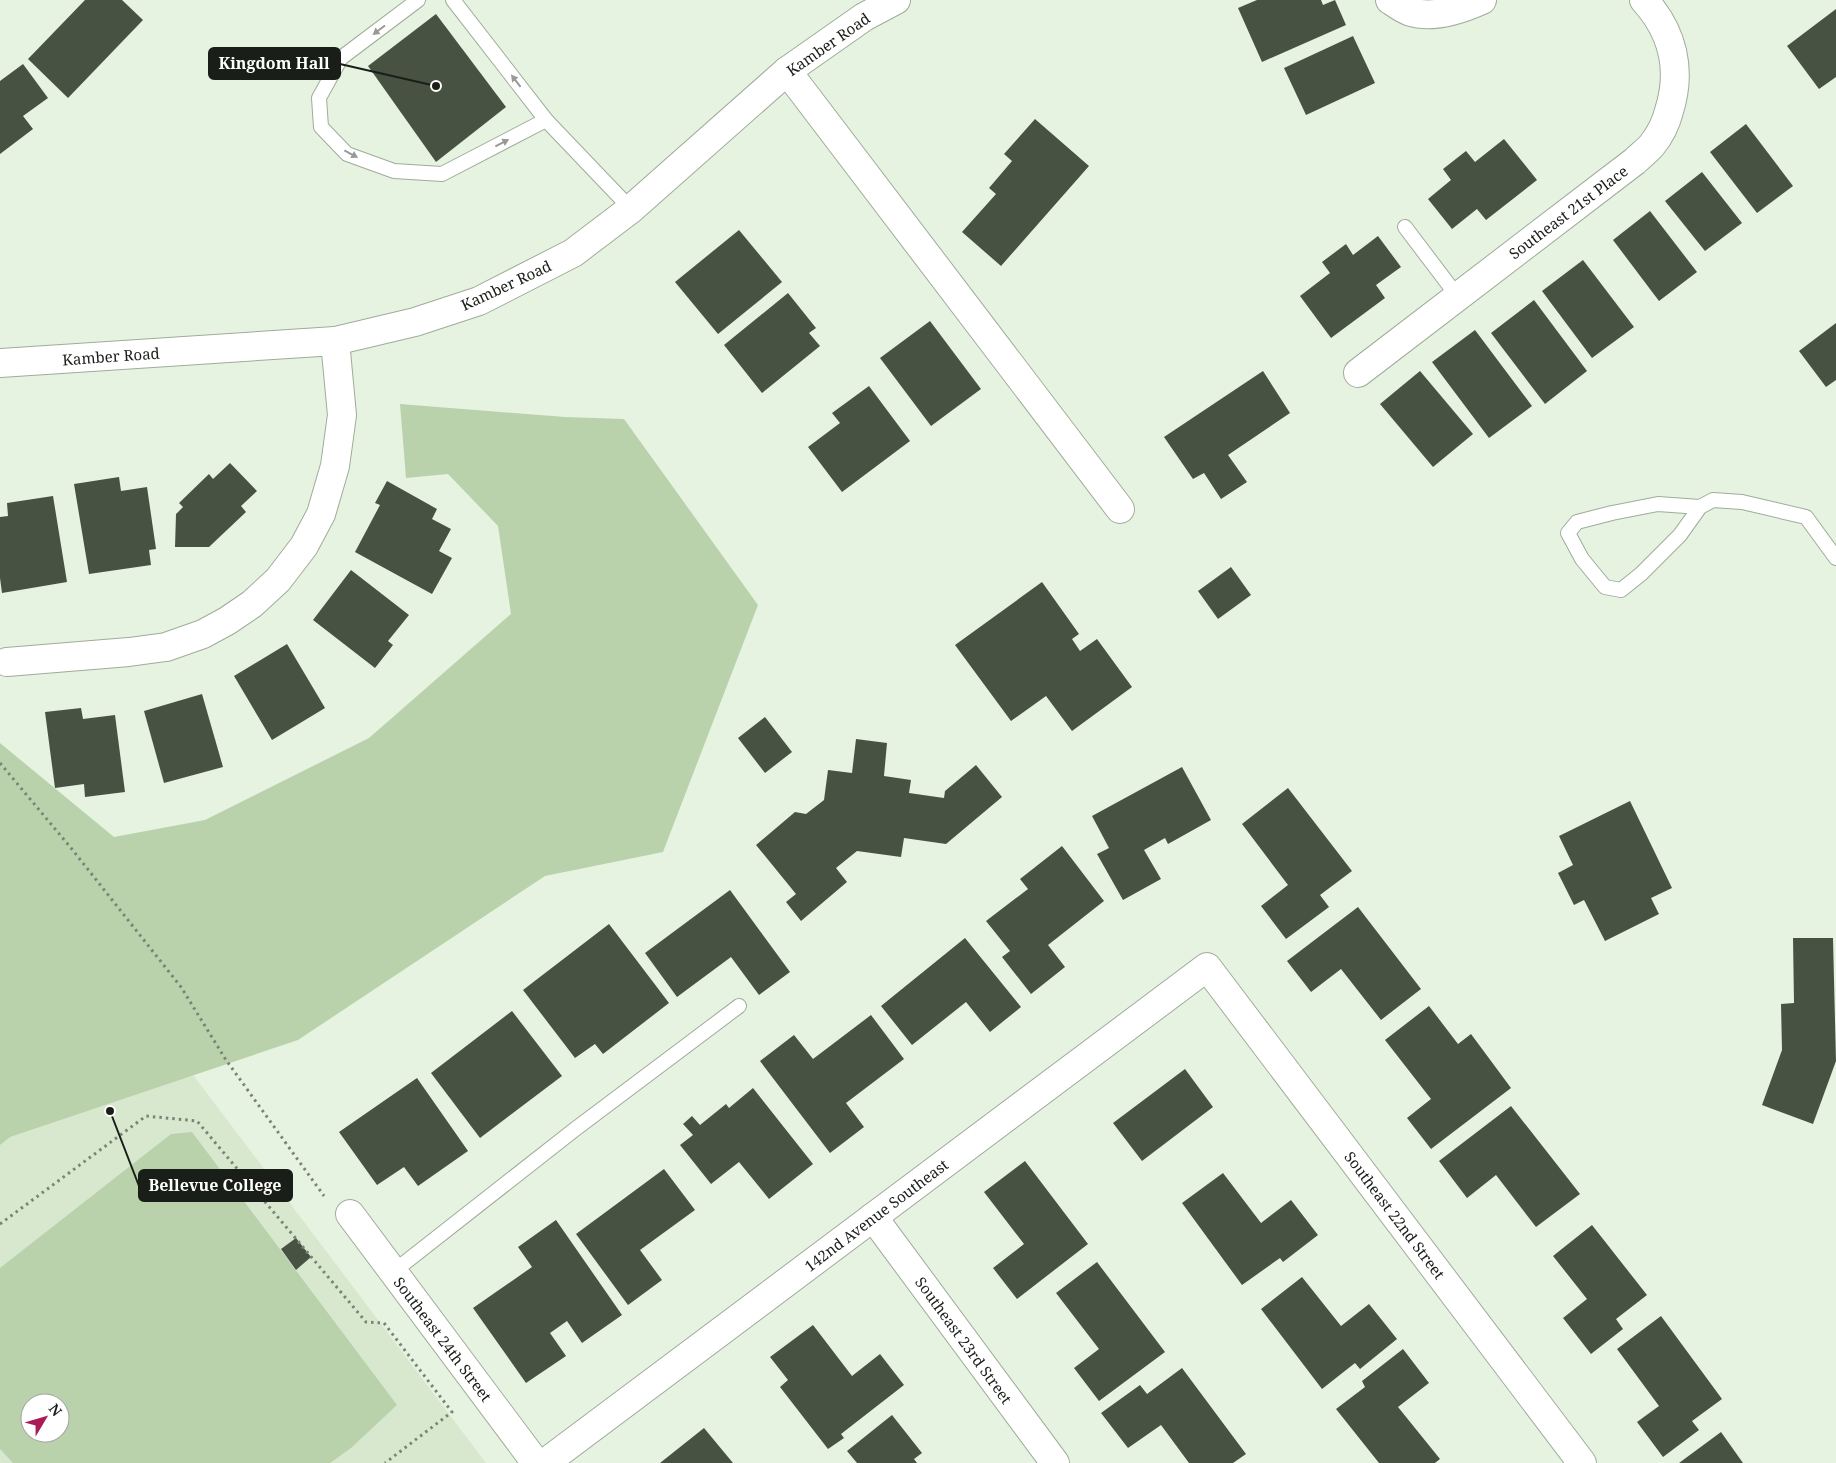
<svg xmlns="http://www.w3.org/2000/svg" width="1836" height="1463" font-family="'Noto Serif',serif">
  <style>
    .built { fill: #d8e8cf; fill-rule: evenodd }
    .green { fill: #b9d2ac; fill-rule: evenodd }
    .building { fill: #485243 }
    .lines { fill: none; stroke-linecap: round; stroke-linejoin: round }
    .service-casing { stroke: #a0ab9a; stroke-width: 16 }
    .minor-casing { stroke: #a0ab9a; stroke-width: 30 }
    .tertiary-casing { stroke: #a0ab9a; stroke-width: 30 }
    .path { stroke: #7b8377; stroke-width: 3; stroke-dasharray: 2.5 4; stroke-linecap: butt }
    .service { stroke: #fff; stroke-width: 14 }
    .minor { stroke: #fff; stroke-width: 28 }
    .tertiary { stroke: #fff; stroke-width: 28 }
    .oneway { fill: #989a97 }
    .labels { text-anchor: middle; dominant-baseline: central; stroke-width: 5; stroke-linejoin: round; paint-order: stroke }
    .street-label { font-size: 15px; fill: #1a1e18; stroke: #fff }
    .leader { fill: none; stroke: #1a1e18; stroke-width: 2 }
    .callout-dot { fill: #1a1e18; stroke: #fff; stroke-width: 2 }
    .callout { fill: #1a1e18; stroke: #1a1e18; stroke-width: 2 }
    .callout-label { font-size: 16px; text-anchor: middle; font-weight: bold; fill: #fff }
  </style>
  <rect width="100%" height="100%" fill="#e7f3e1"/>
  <path class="built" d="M0,819L486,1463H0ZM30,1403H60V1433H30Z"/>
  <g class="green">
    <polygon points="400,404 565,417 624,419 758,605 663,852 545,876 298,1040 10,1137 0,1145 0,743 114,837 205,820 369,738 511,614 498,526 448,474 406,478"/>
    <path d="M192,1132L397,1405L351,1448L330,1463H13L0,1449V1268L171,1134ZM30,1403H60V1433H30Z"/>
  </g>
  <g class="building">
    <polygon points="85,0 122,0 143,20 68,98 28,59"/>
    <polygon points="1257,0 1321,0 1323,5 1335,0 1346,25 1262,62 1238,8"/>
    <polygon points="1836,9 1836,77 1819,89 1787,46"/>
    <polygon points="436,14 506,107 436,162 368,66"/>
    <polygon points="1353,36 1375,83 1306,115 1284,68"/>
    <polygon points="23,64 48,98 23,116 33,129 0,154 0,81"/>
    <polygon points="1035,119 1089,166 1001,266 962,232 996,194 989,188 1012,161 1004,154"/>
    <polygon points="1746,124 1793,186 1757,213 1710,152"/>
    <polygon points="1504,139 1537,180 1486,220 1477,209 1452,229 1428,199 1451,180 1443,169 1466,151 1475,162"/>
    <polygon points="1702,172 1742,223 1705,251 1665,201"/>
    <polygon points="1650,211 1697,272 1659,301 1613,240"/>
    <polygon points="739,230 782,282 718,334 675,282"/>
    <polygon points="1378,236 1401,267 1376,285 1385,298 1331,338 1300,296 1330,273 1322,262 1346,244 1353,255"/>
    <polygon points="1583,260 1634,327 1592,358 1542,291"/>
    <polygon points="788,293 816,328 809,333 820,346 762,393 724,345"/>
    <polygon points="1534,300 1587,371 1545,404 1491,333"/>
    <polygon points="930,321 981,389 931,426 880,358"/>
    <polygon points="1836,323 1836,380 1826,387 1799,351"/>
    <polygon points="1475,330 1532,406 1489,438 1432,362"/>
    <polygon points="1263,371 1290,413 1228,455 1247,482 1221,499 1204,473 1193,479 1164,437"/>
    <polygon points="1420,371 1473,434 1433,467 1380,404"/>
    <polygon points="869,386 910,441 842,492 808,447 840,423 832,413"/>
    <polygon points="230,463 257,491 241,506 246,512 209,547 175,547 176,514 183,507 179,503 209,474 213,479"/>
    <polygon points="119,477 121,491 147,487 156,549 149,550 151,565 89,574 74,484"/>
    <polygon points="387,481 437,509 432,519 451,529 439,551 452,558 432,594 355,552 380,505 375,503"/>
    <polygon points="53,496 67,582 2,593 0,578 0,517 8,516 7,503"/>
    <polygon points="1231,567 1251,595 1218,619 1198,591"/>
    <polygon points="351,570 409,615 388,641 393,645 375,668 313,620"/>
    <polygon points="1042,582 1079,634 1072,639 1080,651 1097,639 1132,687 1072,731 1046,696 1011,721 955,645"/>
    <polygon points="287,644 325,708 272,740 234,676"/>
    <polygon points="202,694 223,767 164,783 144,711"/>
    <polygon points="81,708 83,719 115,715 125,792 85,797 84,784 55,788 45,712"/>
    <polygon points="765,717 792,752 765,773 738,738"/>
    <polygon points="856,739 887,743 884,776 911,780 909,793 944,798 945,791 976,765 1002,797 946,844 904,838 901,857 857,851 836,868 847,882 801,921 786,902 796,894 756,845 795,812 806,814 824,800 828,770 852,773"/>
    <polygon points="1182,767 1211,820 1168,844 1165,838 1144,850 1161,879 1123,900 1097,854 1109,848 1092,816"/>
    <polygon points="1288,788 1352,871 1320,895 1329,907 1286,939 1261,906 1288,885 1242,824"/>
    <polygon points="1630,801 1672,888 1651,898 1659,914 1605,941 1584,900 1574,905 1558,873 1573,865 1559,836"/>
    <polygon points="1062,846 1104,901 1048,945 1065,967 1031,994 1002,957 1010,951 986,921 1028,889 1020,879"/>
    <polygon points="730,890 790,972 759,995 731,957 677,997 645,953"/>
    <polygon points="1358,907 1421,989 1381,1020 1341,969 1311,992 1287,961"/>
    <polygon points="609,924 669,1003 603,1054 595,1044 575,1058 523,990"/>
    <polygon points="965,938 1021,1007 990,1032 966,1002 912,1045 881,1006"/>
    <polygon points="1793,938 1833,938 1836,1061 1813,1124 1762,1105 1782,1050 1781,1004 1794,1003"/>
    <polygon points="1429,1006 1458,1044 1471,1034 1511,1088 1431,1149 1407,1118 1431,1099 1385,1040"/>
    <polygon points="512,1011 562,1076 480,1138 431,1073"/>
    <polygon points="871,1015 904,1059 846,1103 864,1127 830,1153 760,1061 794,1035 813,1059"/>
    <polygon points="1185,1069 1213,1107 1142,1161 1113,1123"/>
    <polygon points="417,1078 468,1151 418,1186 404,1167 377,1185 339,1132"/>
    <polygon points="753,1088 813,1164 769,1199 739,1162 711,1184 680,1145 693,1135 683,1124 692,1116 700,1125 726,1104 729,1108"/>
    <polygon points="1511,1106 1580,1194 1536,1227 1496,1175 1467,1198 1439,1161"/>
    <polygon points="1025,1161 1088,1244 1017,1299 993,1268 1024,1244 984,1192"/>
    <polygon points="664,1169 695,1210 640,1250 662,1280 628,1305 576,1234"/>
    <polygon points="1223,1173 1261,1223 1291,1200 1318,1235 1283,1262 1280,1258 1242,1285 1182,1203"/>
    <polygon points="556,1220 622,1315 582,1343 567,1321 550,1333 566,1356 526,1383 473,1308 532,1267 518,1247"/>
    <polygon points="1592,1225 1647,1295 1616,1319 1623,1329 1591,1354 1563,1318 1587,1299 1553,1256"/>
    <polygon points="296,1238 311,1257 296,1270 281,1249"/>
    <polygon points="1097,1262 1165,1352 1099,1401 1074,1368 1099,1349 1056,1293"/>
    <polygon points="1302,1277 1341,1326 1369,1304 1397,1339 1360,1369 1355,1363 1322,1389 1261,1309"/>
    <polygon points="1661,1316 1722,1399 1692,1421 1699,1430 1663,1457 1637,1422 1659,1406 1617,1349"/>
    <polygon points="813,1325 852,1376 880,1354 904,1385 841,1434 844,1438 828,1449 780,1387 788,1380 770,1357"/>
    <polygon points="1403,1349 1429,1383 1398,1407 1440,1459 1435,1463 1379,1463 1336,1409 1365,1387 1362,1381"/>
    <polygon points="1182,1368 1246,1454 1233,1463 1189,1463 1161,1425 1128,1448 1101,1413 1140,1385 1147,1394"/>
    <polygon points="892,1415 922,1453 914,1459 917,1463 857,1463 847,1451"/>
    <polygon points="704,1428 733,1463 660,1463"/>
    <polygon points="1721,1432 1743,1463 1679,1463"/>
  </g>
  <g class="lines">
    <g class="service-casing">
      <g id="service">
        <polyline points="418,0 341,58 319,98 321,127 347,154 394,171 442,174 546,120"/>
        <polyline points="453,0 546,120 631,209"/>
        <polyline points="1405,227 1458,297"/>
        <polyline points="1700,507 1658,504 1612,513 1577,522 1568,533 1582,559 1605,587 1621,590 1641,574 1680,535 1700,507 1713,500 1742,502 1806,517 1836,558"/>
        <polyline points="393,1272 574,1130 739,1006"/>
      </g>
    </g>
    <g class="minor-casing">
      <g id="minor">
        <path d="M1390,0C1396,4 1404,10 1411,12C1433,19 1462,9 1482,0"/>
        <polyline points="787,71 1120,509"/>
        <path d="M1358,373L1635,161C1641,155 1647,151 1652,145C1660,135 1666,123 1669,111C1682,70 1673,32 1644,0"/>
        <polyline points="7,662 129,652 166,647 203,634 227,621 252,604 278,580 304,546 321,514 335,466 342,415 335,341"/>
        <polyline points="350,1214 536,1463"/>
        <polyline points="873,1217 1055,1463"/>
        <polyline points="545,1463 1207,967 1582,1463"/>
      </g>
    </g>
    <g class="tertiary-casing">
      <polyline id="tertiary" points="0,363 335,341 415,322 479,301 573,253 631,209 787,71 864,17 896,0"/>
    </g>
    <g class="path">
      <polyline points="0,763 71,848 181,987 226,1060 324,1196"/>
      <polyline points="0,1224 146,1116 197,1121 366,1322 384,1323 452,1412 385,1463"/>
    </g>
    <use href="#service" class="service"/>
    <use href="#minor" class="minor"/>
    <use href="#tertiary" class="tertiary"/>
  </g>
  <defs><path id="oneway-solid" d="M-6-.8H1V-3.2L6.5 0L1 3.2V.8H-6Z" transform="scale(1.25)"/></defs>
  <g class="oneway">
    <use href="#oneway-solid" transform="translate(379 30) rotate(143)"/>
    <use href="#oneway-solid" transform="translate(516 81) rotate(-128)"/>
    <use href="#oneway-solid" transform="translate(502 143) rotate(-27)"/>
    <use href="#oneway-solid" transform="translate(351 154) rotate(28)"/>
  </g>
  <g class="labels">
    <g class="street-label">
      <text transform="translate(828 44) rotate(-35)">Kamber Road</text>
      <text transform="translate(1568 212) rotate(-37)">Southeast 21st Place</text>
      <text transform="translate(506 285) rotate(-25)">Kamber Road</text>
      <text transform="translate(111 356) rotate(-4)">Kamber Road</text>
      <text transform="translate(876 1215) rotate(-37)">142nd Avenue Southeast</text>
      <text transform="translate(1395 1215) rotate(53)">Southeast 22nd Street</text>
      <text transform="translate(443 1339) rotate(53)">Southeast 24th Street</text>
      <text transform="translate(964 1340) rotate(54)">Southeast 23rd Street</text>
    </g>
  </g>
  <path class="leader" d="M436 86L340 64M110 1111L139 1186"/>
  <g class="callout-dot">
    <circle cx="436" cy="86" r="5"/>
    <circle cx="110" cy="1111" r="5"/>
  </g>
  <g class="callout">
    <rect x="209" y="48" width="131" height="31" rx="5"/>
    <rect x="139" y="1170" width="153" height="31" rx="5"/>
  </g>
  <g class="callout-label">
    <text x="274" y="69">Kingdom Hall</text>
    <text x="215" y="1191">Bellevue College</text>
  </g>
  <g transform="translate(45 1418) rotate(52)"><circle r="24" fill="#ffffff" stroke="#a3a5a3"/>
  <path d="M0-4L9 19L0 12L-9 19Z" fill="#ab1c57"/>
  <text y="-8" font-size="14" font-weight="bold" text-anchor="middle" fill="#1a1e18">N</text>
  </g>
</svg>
